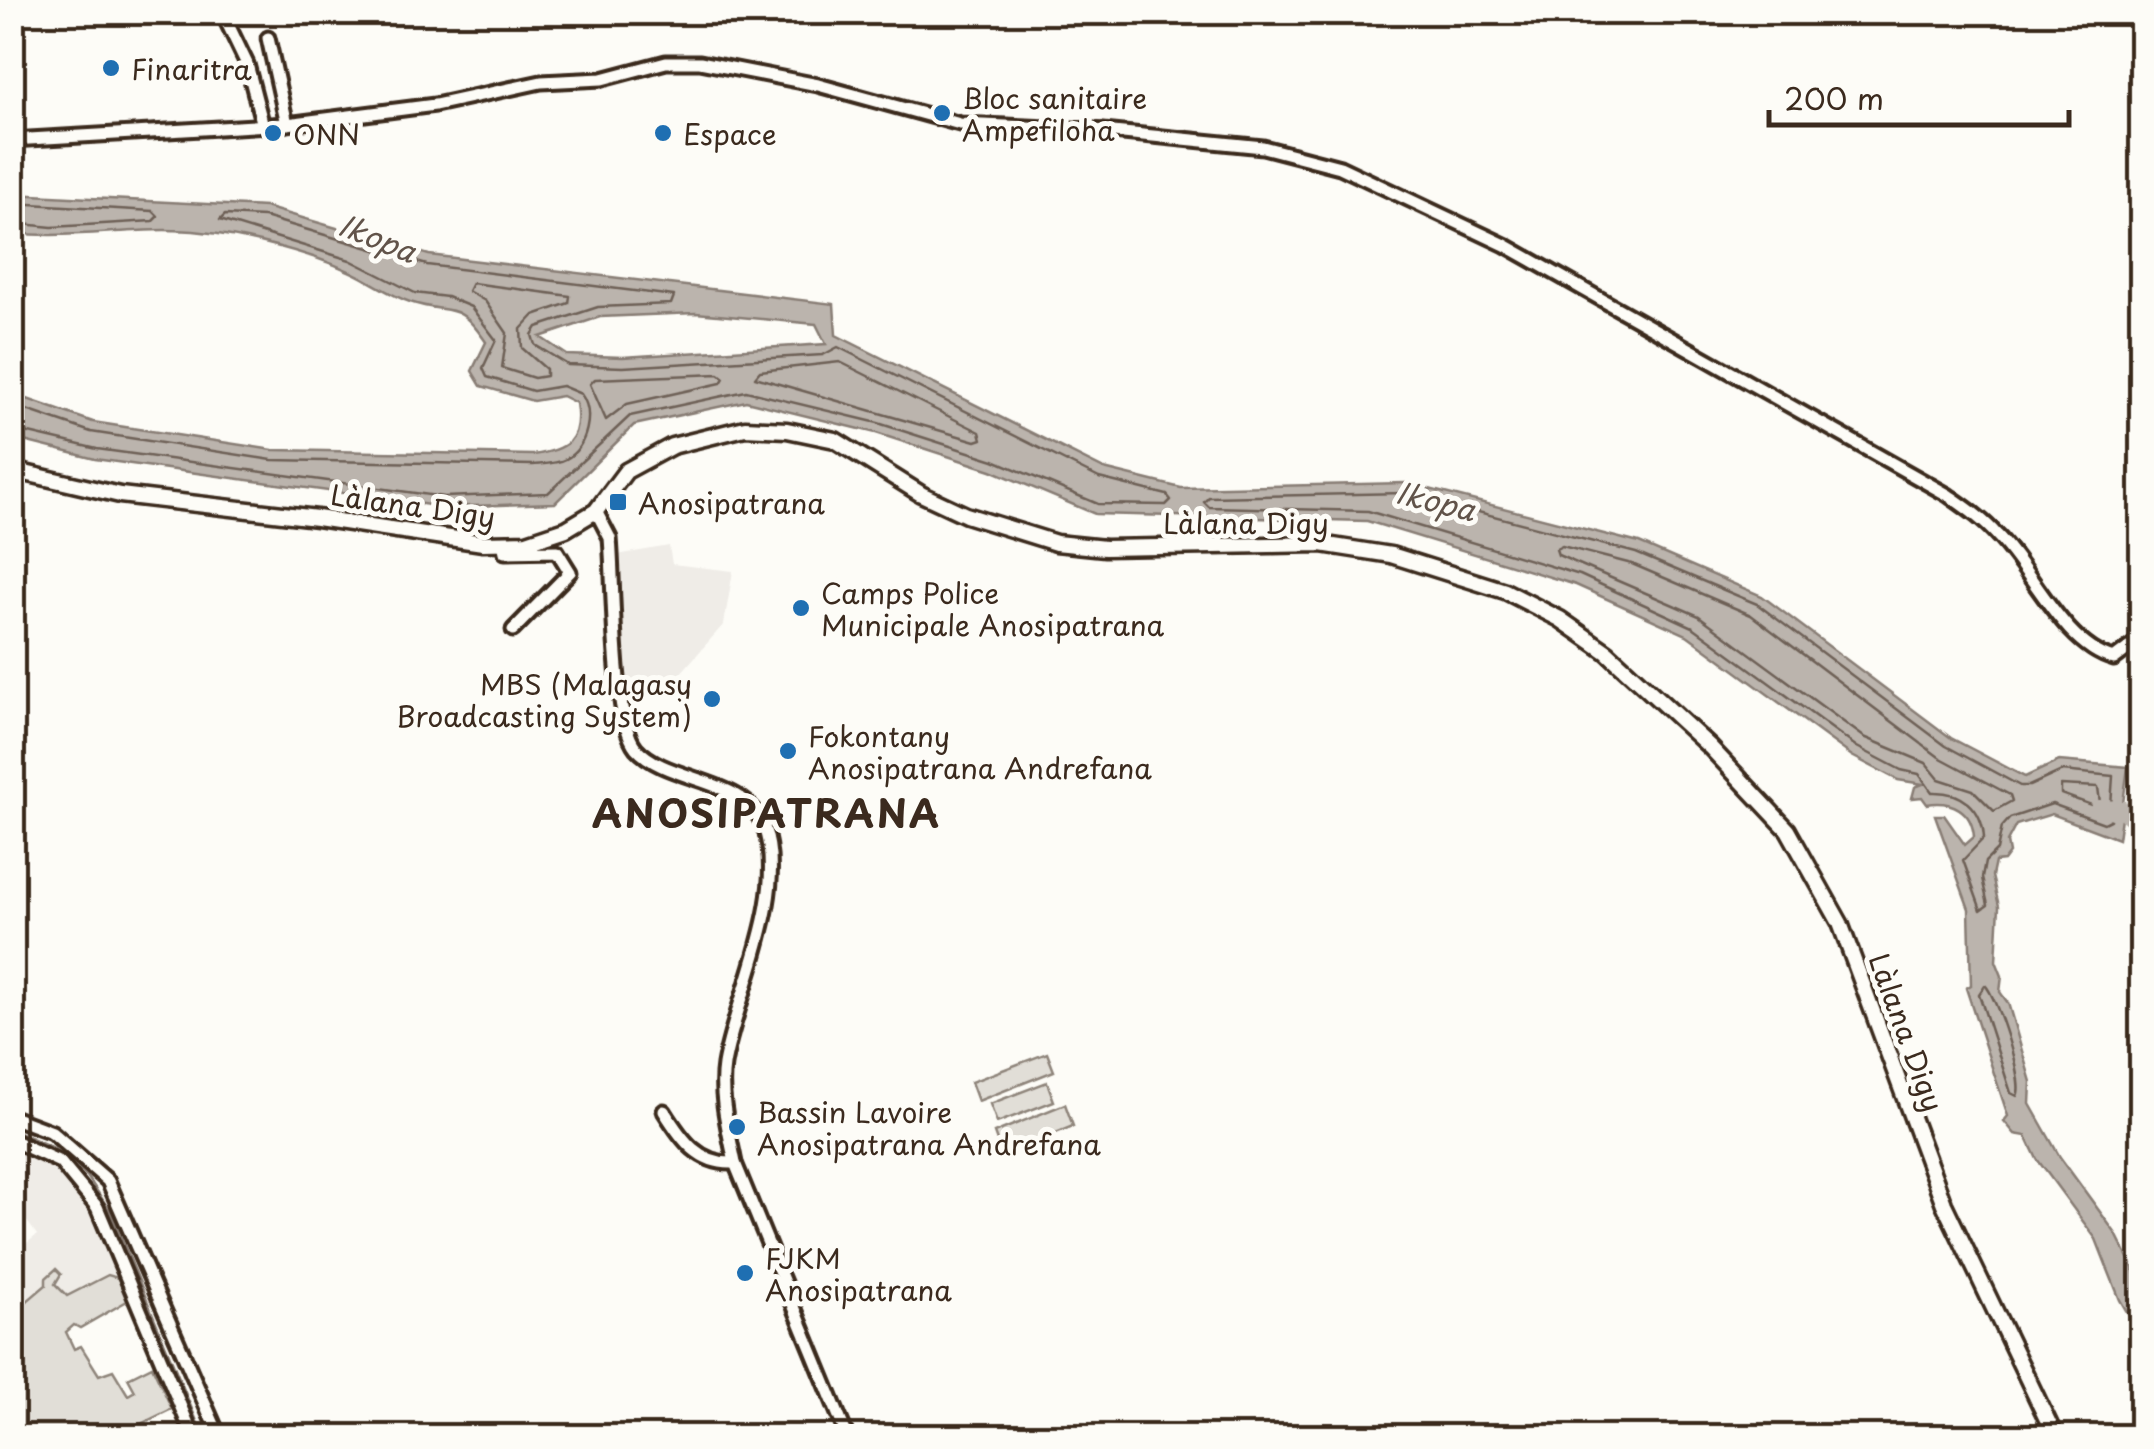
<svg xmlns="http://www.w3.org/2000/svg" width="2154" height="1449" font-family="'Playpen Sans',sans-serif">
  <style>
    .built { fill: #efece7 }
    .green { fill: #e1ded7; stroke: #8e847a; stroke-width: 2.5 }
    .water { fill: #bbb4ad; stroke: #887d74; stroke-width: 2.5; fill-rule: evenodd }
    .lines { fill: none; stroke-linecap: round; stroke-linejoin: round }
    .shore { stroke: #6e6157; stroke-width: 2.5 }
    .stream { stroke: #887d74; stroke-width: 2.5 }
    .river { stroke: #bbb4ad; stroke-width: 18 }
    .minor-casing { stroke: #3b2a1e; stroke-width: 19 }
    .major-casing { stroke: #3b2a1e; stroke-width: 21 }
    .minor { stroke: #fdfcf7; stroke-width: 11 }
    .major { stroke: #fdfcf7; stroke-width: 14 }
    .poi-dot { fill: #1f6fb2; stroke: #fdfcf7; stroke-width: 4 }
    .labels { text-anchor: middle; dominant-baseline: central; stroke-width: 10; stroke-linejoin: round; paint-order: stroke }
    .poi-label { font-size: 28px; fill: #3b2a1e; stroke: #fdfcf7; text-anchor: start }
    .street-label { font-size: 28px; fill: #3b2a1e; stroke: #fdfcf7 }
    .water-label { font-size: 30px; font-style: italic; fill: #615349; stroke: #fdfcf7 }
    .district-label { font-size: 38px; font-weight: bold; letter-spacing: 2.5px; fill: #3b2a1e; stroke: #fdfcf7 }
  </style>
  <rect width="100%" height="100%" fill="#fdfcf7"/>
  <filter id="ink" filterUnits="userSpaceOnUse"><feTurbulence type="fractalNoise" baseFrequency=".01" numOctaves="2"/><feDisplacementMap in="SourceGraphic" scale="20" xChannelSelector="R" yChannelSelector="G"/><feConvolveMatrix kernelMatrix="1 2 1 2 8 2 1 2 1" color-interpolation-filters="sRGB"/></filter>
  <g filter="url(#ink)">
    <g class="built">
      <polygon points="669,546 672,564 733,571 724,624 665,691 628,698 617,555"/>
      <polygon points="13,1149 70,1178 94,1208 121,1271 67,1296 55,1284 47,1285 13,1313 13,1254 37,1235 13,1202"/>
    </g>
    <g class="green">
      <polygon points="1047,1053 1054,1071 978,1101 971,1082"/>
      <polygon points="1047,1082 1054,1101 997,1123 990,1104"/>
      <polygon points="1065,1104 1073,1126 1002,1155 994,1133"/>
      <polygon points="56,1269 61,1274 55,1284 67,1296 108,1275 118,1278 127,1301 80,1328 74,1325 66,1332 74,1349 81,1346 99,1375 113,1370 128,1395 135,1391 128,1378 152,1366 172,1409 116,1436 13,1436 13,1313 46,1285 46,1278"/>
    </g>
    <path class="water" d="M12,194L265,207L429,255L834,304L836,335L1104,469L1181,488L1406,483L1639,543L1762,596L1951,738L2025,777L2059,761L2128,767L2118,839L2052,814L2016,825L2007,842L2009,853L2003,861L1995,862L1992,876L1999,906L1996,961L2002,976L2000,992L2008,1003L2031,1082L2030,1104L2060,1157L2116,1234L2141,1284V1336L2120,1300L2096,1239L2037,1159L2026,1136L2015,1134L2004,1121L2008,1116L1966,988L1971,985L1969,909L1935,815H1944L1965,845L1974,837C1972,810 1952,800 1927,804L1922,797L1912,798L1915,787L1923,784L1898,780L1852,756L1687,635L1576,585L1367,521L1095,514L991,470L876,433L746,401L634,425L555,503L444,507L95,459L16,439L13,438V394L93,422L273,450L533,455C567,450 582,441 576,403L562,396L533,401L481,386L472,371L486,342C456,298 452,316 410,302C389,295 370,280 349,271C310,253 245,236 202,232C139,225 76,240 13,233ZM696,313L816,324L826,344L623,357L567,355L540,337L600,317Z"/>
    <g class="lines">
      <g class="shore">
        <polyline points="12,203 153,211 158,216 153,221 52,227 12,223"/>
        <polygon points="472,283 570,296 569,303 534,315 521,329 522,348 546,369 546,376 534,378 502,368 507,333 485,301 468,291"/>
        <polygon points="840,362 980,432 982,439 976,441 755,377 760,371"/>
        <polygon points="719,374 724,378 721,383 627,404 606,420 590,384 595,379"/>
        <path d="M12,405L91,432L272,460L533,465C543,464 557,464 566,459C587,447 595,413 581,394L562,386L533,391L487,377L483,368L496,340L471,307L447,297L415,293L350,260L220,220L225,215L264,217L427,265L674,296L671,304L598,307L537,327L532,335L535,345L568,365L623,367L823,355L838,347L1099,478L1167,495L1171,500L1166,505L1098,504L994,460L878,423L746,391L630,416L548,493L444,497L97,449L12,429"/>
        <path d="M1405,493L1636,553L1757,604L1946,746L2020,786H2029L2062,771L2113,776L2110,820L2104,823L2052,804L2010,818L2002,827L1997,850L1985,862L1982,878L1988,905L1981,910L1963,860L1984,838C1982,807 1962,791 1932,792L1919,774L1901,770L1857,747L1693,627L1580,575L1368,511L1209,507L1204,502L1209,497Z"/>
        <polygon points="1562,546 1632,564 1751,615 1939,757 2010,795 2012,801 1994,811 1973,790 1939,779 1926,763 1864,737 1699,616 1558,555 1556,549"/>
        <polygon points="2061,785 2098,787 2100,803 2094,806 2061,794"/>
        <path d="M1985,985C1996,995 2025,1082 2017,1096L2011,1093L1979,994Z"/>
      </g>
      <polyline class="stream" points="12,1129 58,1150 87,1176 110,1211 203,1436"/>
      <polyline class="river" points="2099,809 2123,810 2142,825"/>
      <g class="minor-casing">
        <g id="minor">
          <polyline points="222,12 247,64 263,126"/>
          <polyline points="268,38 287,124"/>
          <path d="M12,140L287,124L435,105L541,82L602,79L666,62H700L818,85L960,124L1093,130L1263,147L1340,167L1505,245L1948,495C1965,507 1983,519 1997,535C2032,570 2064,646 2114,659L2142,638"/>
          <path d="M596,511L610,538C614,582 612,720 636,748C668,784 746,776 764,827C789,895 735,998 724,1065C719,1097 729,1132 735,1163L847,1436"/>
          <polyline points="503,543 505,552 557,551 570,572 513,630"/>
          <path d="M664,1111C682,1140 699,1165 735,1163"/>
          <polyline points="12,1117 52,1132 108,1181 219,1436"/>
          <polyline points="12,1140 60,1162 97,1207 193,1436"/>
        </g>
      </g>
      <g class="major-casing">
        <polyline id="major" points="12,470 120,495 317,518 483,543 527,542 566,529 596,511 626,471 672,446 745,428 787,430 835,440 921,494 966,515 1056,543 1105,548 1321,544 1391,555 1505,591 1560,619 1607,652 1710,747 1788,830 1840,923 1944,1204 2055,1436"/>
      </g>
      <use href="#minor" class="minor"/>
      <use href="#major" class="major"/>
    </g>
  </g>
  <g class="poi-dot">
    <circle cx="111" cy="68" r="10"/>
    <circle cx="942" cy="113" r="10"/>
    <circle cx="273" cy="133" r="10"/>
    <circle cx="663" cy="133" r="10"/>
    <rect x="608" y="492" width="20" height="20" rx="5"/>
    <circle cx="801" cy="608" r="10"/>
    <circle cx="712" cy="699" r="10"/>
    <circle cx="788" cy="751" r="10"/>
    <circle cx="737" cy="1127" r="10"/>
    <circle cx="745" cy="1273" r="10"/>
  </g>
  <g class="labels">
    <g class="poi-label">
      <text x="131" y="68">Finaritra</text>
      <text x="962" y="97">Bloc sanitaire<tspan x="962" dy="32">Ampefiloha</tspan></text>
      <text x="293" y="133">ONN</text>
      <text x="683" y="133">Espace</text>
      <text x="638" y="502">Anosipatrana</text>
      <text x="821" y="592">Camps Police<tspan x="821" dy="32">Municipale Anosipatrana</tspan></text>
      <text x="692" y="683" text-anchor="end">MBS (Malagasy<tspan x="692" dy="32">Broadcasting System)</tspan></text>
      <text x="808" y="735">Fokontany<tspan x="808" dy="32">Anosipatrana Andrefana</tspan></text>
      <text x="757" y="1111">Bassin Lavoire<tspan x="757" dy="32">Anosipatrana Andrefana</tspan></text>
      <text x="765" y="1257">FJKM<tspan x="765" dy="32">Anosipatrana</tspan></text>
    </g>
    <g class="street-label">
      <text transform="translate(413 505) rotate(8)">Làlana Digy</text>
      <text x="1246" y="522">Làlana Digy</text>
      <text transform="translate(1907 1032) rotate(70)">Làlana Digy</text>
    </g>
    <g class="water-label">
      <text transform="translate(378 237) rotate(22)">Ikopa</text>
      <text transform="translate(1436 500) rotate(14)">Ikopa</text>
    </g>
    <g class="district-label">
      <text x="767" y="812">ANOSIPATRANA</text>
    </g>
  </g>
  <rect width="2154" height="1449" fill="none" stroke="#fdfcf7" stroke-width="50"/>
  <rect x="25" y="25" width="2104" height="1399" fill="none" stroke="#3b2a1e" stroke-width="4" filter="url(#ink)"/>
  <path d="M1769 110v15h300v-15" fill="none" stroke="#3b2a1e" stroke-width="5"/>
  <text x="1784" y="110" font-size="30" fill="#3b2a1e" stroke="#fdfcf7" stroke-width="8" paint-order="stroke">200 m</text>
</svg>
